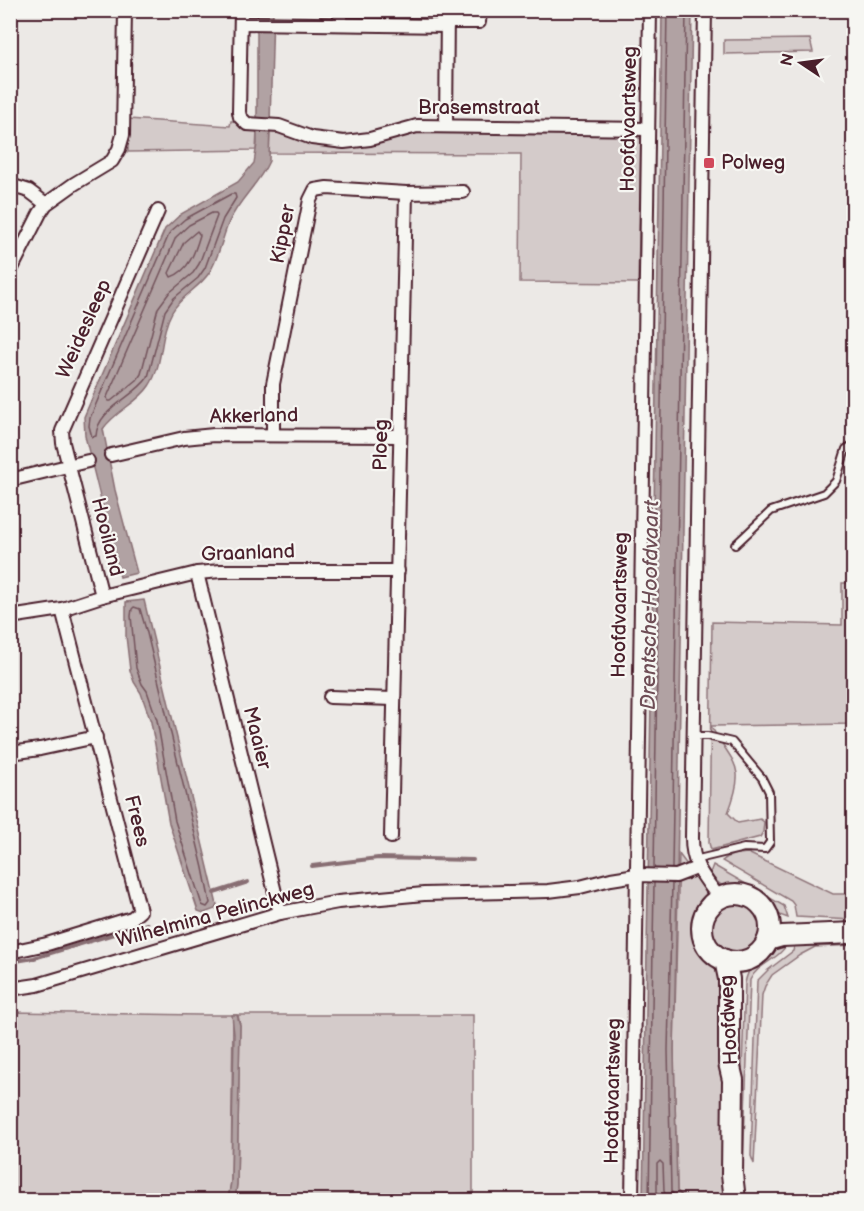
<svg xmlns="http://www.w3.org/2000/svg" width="864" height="1211" font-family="'Balsamiq Sans',sans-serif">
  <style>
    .green { fill: #d4cbca; stroke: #8f757a; stroke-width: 1.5 }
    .water { fill: #b1a2a3; stroke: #886e73; stroke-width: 1.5 }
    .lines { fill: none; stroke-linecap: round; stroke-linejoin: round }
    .shore { stroke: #73535b; stroke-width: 1.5 }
    .stream { stroke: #886e73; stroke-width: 4 }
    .lane-casing { stroke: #4a1f2b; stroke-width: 10 }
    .street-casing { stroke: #4a1f2b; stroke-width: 16 }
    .primary-casing { stroke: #4a1f2b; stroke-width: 24 }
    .lane { stroke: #f6f6f2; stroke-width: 6 }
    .street { stroke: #f6f6f2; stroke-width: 12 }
    .primary { stroke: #f6f6f2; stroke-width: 20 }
    .poi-dot { fill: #d1495b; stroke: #f6f6f2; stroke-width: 2 }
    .labels { text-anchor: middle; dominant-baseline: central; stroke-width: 4.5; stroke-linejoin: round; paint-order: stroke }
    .street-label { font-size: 20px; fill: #4a1f2b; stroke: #f6f6f2 }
    .poi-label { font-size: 20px; fill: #4a1f2b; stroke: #f6f6f2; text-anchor: start }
    .water-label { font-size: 21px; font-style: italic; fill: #6e4d55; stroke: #f6f6f2 }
  </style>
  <rect width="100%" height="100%" fill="#ece9e6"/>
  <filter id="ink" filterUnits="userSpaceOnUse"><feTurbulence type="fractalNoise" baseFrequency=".0167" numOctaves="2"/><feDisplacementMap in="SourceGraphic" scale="12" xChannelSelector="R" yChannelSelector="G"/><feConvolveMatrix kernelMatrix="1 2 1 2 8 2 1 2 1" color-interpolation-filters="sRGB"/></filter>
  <g filter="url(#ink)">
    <g class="green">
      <polygon points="810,39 813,52 724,54 724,40"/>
      <polygon points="128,119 230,126 231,121 235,121 241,128 255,129 257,131 256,150 128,152"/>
      <polygon points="273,130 304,140 417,130 630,133 641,139 638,283 520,282 521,154 269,153 270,132"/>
      <path d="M842,583H853V724L711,726C734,766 747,764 728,813L738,823L760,819L764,822L763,832L760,837L711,850L709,843L712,622L842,625Z"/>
      <path d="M748,853L833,894H853V920L796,917L794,905L791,901L722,861C730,854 738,854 748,853Z"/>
      <path d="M679,854C685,863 706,887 707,897C708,913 692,921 701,943C706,953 716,959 722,969L726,1200H686L677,1191L674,1050Z"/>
      <path d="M713,865L784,906L788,918C771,914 766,900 752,893C734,885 723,894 710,873Z"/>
      <circle cx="736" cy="928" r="24"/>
      <polygon points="853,938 853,945 815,947 800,955 772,975 765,986 762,995 754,1164 751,1156 757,981 768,970 793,951 796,940"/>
      <path d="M787,944C779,960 758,963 750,980L743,1167L740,1165V1123L745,983C750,960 765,948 787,944Z"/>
      <polygon points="11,1012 199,1015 473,1015 473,1193 320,1200 235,1200 237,1184 240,1025 238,1015 233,1015 231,1182 228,1200 11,1200"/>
    </g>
    <g class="water">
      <polygon points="692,10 674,1050 677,1191 686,1200 643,1200 662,11"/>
      <path d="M257,11H273L269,161C259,184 239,199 229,222C222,238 219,258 209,273C199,288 181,296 172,312C159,335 164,364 149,386C138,403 115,411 103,429L115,490L137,573L120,577L85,436L84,417L165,229L181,214L238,182L254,163L257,144Z"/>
      <polygon points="144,600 217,905 215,909 204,913 198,911 169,823 151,722 141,693 134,682 130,670 126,636 126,602"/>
      <polygon points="232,1015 237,1015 240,1025 237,1184 235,1200 228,1200 231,1182 234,1034"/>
    </g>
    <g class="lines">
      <g class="shore">
        <path d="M231,194H235L236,198L223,219L205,268L198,278L174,298L165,311L148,377C134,398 97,409 96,436L92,437L89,426L90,418L170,232L185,219Z"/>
        <polygon points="212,213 216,213 217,216 199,264 193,273 169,293 158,308 141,374 137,380 111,401 108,401 107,397 176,237 189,225"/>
        <path d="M197,231L200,235C195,252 189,271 171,277L169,273L184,242Z"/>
        <polygon points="134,607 140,609 147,633 203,868 210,903 207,907 202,905 175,821 157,720 147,691 142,684 136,668 131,616 132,609"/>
        <polyline points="654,868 667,10"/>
        <polyline points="672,868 686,10"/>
        <polyline points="672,883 668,1050 671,1191 677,1200"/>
        <polyline points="649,1200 654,883"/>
        <polyline points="657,1200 657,1164 660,1161 663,1164 664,1191 667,1200"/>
      </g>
      <g class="stream">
        <polyline points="312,866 378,858 473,860"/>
        <polyline points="214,893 248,882"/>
        <polyline points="10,962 34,958 147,924"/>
      </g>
      <g class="lane-casing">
        <g id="lane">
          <polyline points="852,367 854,370"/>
          <polyline points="735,545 771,511 824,493 836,481 846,449 854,444"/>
          <polyline points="694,860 744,848 765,849 770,842 769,792 762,778 732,742 707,736 694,736"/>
        </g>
      </g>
      <g class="street-casing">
        <g id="street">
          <polyline points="241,10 239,112 240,117 247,124 279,126 312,138 344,142 370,139 417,126 648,129"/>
          <path d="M705,10L692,838C692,866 704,877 720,899"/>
          <polyline points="447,22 479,22 480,10"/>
          <polyline points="241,23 447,26"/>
          <polyline points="340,24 340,10"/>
          <polyline points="10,126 12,128"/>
          <polyline points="446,126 447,10"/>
          <polyline points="10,185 29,191 46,204"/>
          <polyline points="10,272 40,213 46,204 74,184 112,161 119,149 123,135 125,10"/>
          <polyline points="273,434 273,384 310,200 315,190 327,188 406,193 463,192"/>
          <polyline points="111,455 184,438 214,435 400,436"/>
          <polyline points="10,480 88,461"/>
          <polyline points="197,573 280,913"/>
          <polyline points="102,596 197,573 221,571 398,571"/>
          <polyline points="10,617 62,609 102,596 63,443 62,431 158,211"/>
          <polyline points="330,697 394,699"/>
          <polyline points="10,753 40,749 96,737"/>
          <polyline points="10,799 10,823"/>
          <polyline points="391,837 406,193"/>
          <polyline points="10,952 47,944 132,918 140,911 62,609"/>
          <polyline points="10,989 37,985 280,913 338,902 424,894 548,891 580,887 611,879 636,875 676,876 697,868"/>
          <polyline points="632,1200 650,10"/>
        </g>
      </g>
      <g class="primary-casing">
        <g id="primary">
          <circle cx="736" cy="928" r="34"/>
          <polyline points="768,940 782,936 854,933"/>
          <polyline points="725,960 729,979 729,1063 733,1080 732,1174 735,1200"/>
        </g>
      </g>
      <use href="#lane" class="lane"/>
      <use href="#street" class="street"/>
      <use href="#primary" class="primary"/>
    </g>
  </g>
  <rect class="poi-dot" x="703" y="157" width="12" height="12" rx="3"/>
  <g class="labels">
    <g class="street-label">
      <text x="479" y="108">Brasemstraat</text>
      <text transform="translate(629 119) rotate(-89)">Hoofdvaartsweg</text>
      <text transform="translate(283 234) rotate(-79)">Kipper</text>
      <text transform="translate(84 329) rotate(-66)">Weidesleep</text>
      <text transform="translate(254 416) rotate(-1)">Akkerland</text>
      <text transform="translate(381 445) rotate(-89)">Ploeg</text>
      <text transform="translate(107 537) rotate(76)">Hooiland</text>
      <text transform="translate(248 553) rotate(-2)">Graanland</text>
      <text transform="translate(620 605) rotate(-89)">Hoofdvaartsweg</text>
      <text transform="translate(257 738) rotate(76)">Maaier</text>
      <text transform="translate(137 821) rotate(76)">Frees</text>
      <text transform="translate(215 915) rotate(-15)">Wilhelmina Pelinckweg</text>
      <text transform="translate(729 1020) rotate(-93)">Hoofdweg</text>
      <text transform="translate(613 1091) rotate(-89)">Hoofdvaartsweg</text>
    </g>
    <g class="poi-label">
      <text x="721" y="163">Polweg</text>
    </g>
    <g class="water-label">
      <text transform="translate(650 605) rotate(-89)">Drentsche Hoofdvaart</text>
    </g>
  </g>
  <rect width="864" height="1211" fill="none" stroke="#f6f6f2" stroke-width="36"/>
  <rect x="18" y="18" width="828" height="1175" fill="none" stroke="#4a1f2b" stroke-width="2" filter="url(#ink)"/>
  <g transform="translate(801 63) rotate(283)" stroke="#f6f6f2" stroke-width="4.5" paint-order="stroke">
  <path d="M0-4.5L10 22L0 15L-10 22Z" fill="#4a1f2b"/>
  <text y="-9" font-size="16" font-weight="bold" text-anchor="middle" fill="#4a1f2b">N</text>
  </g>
</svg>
